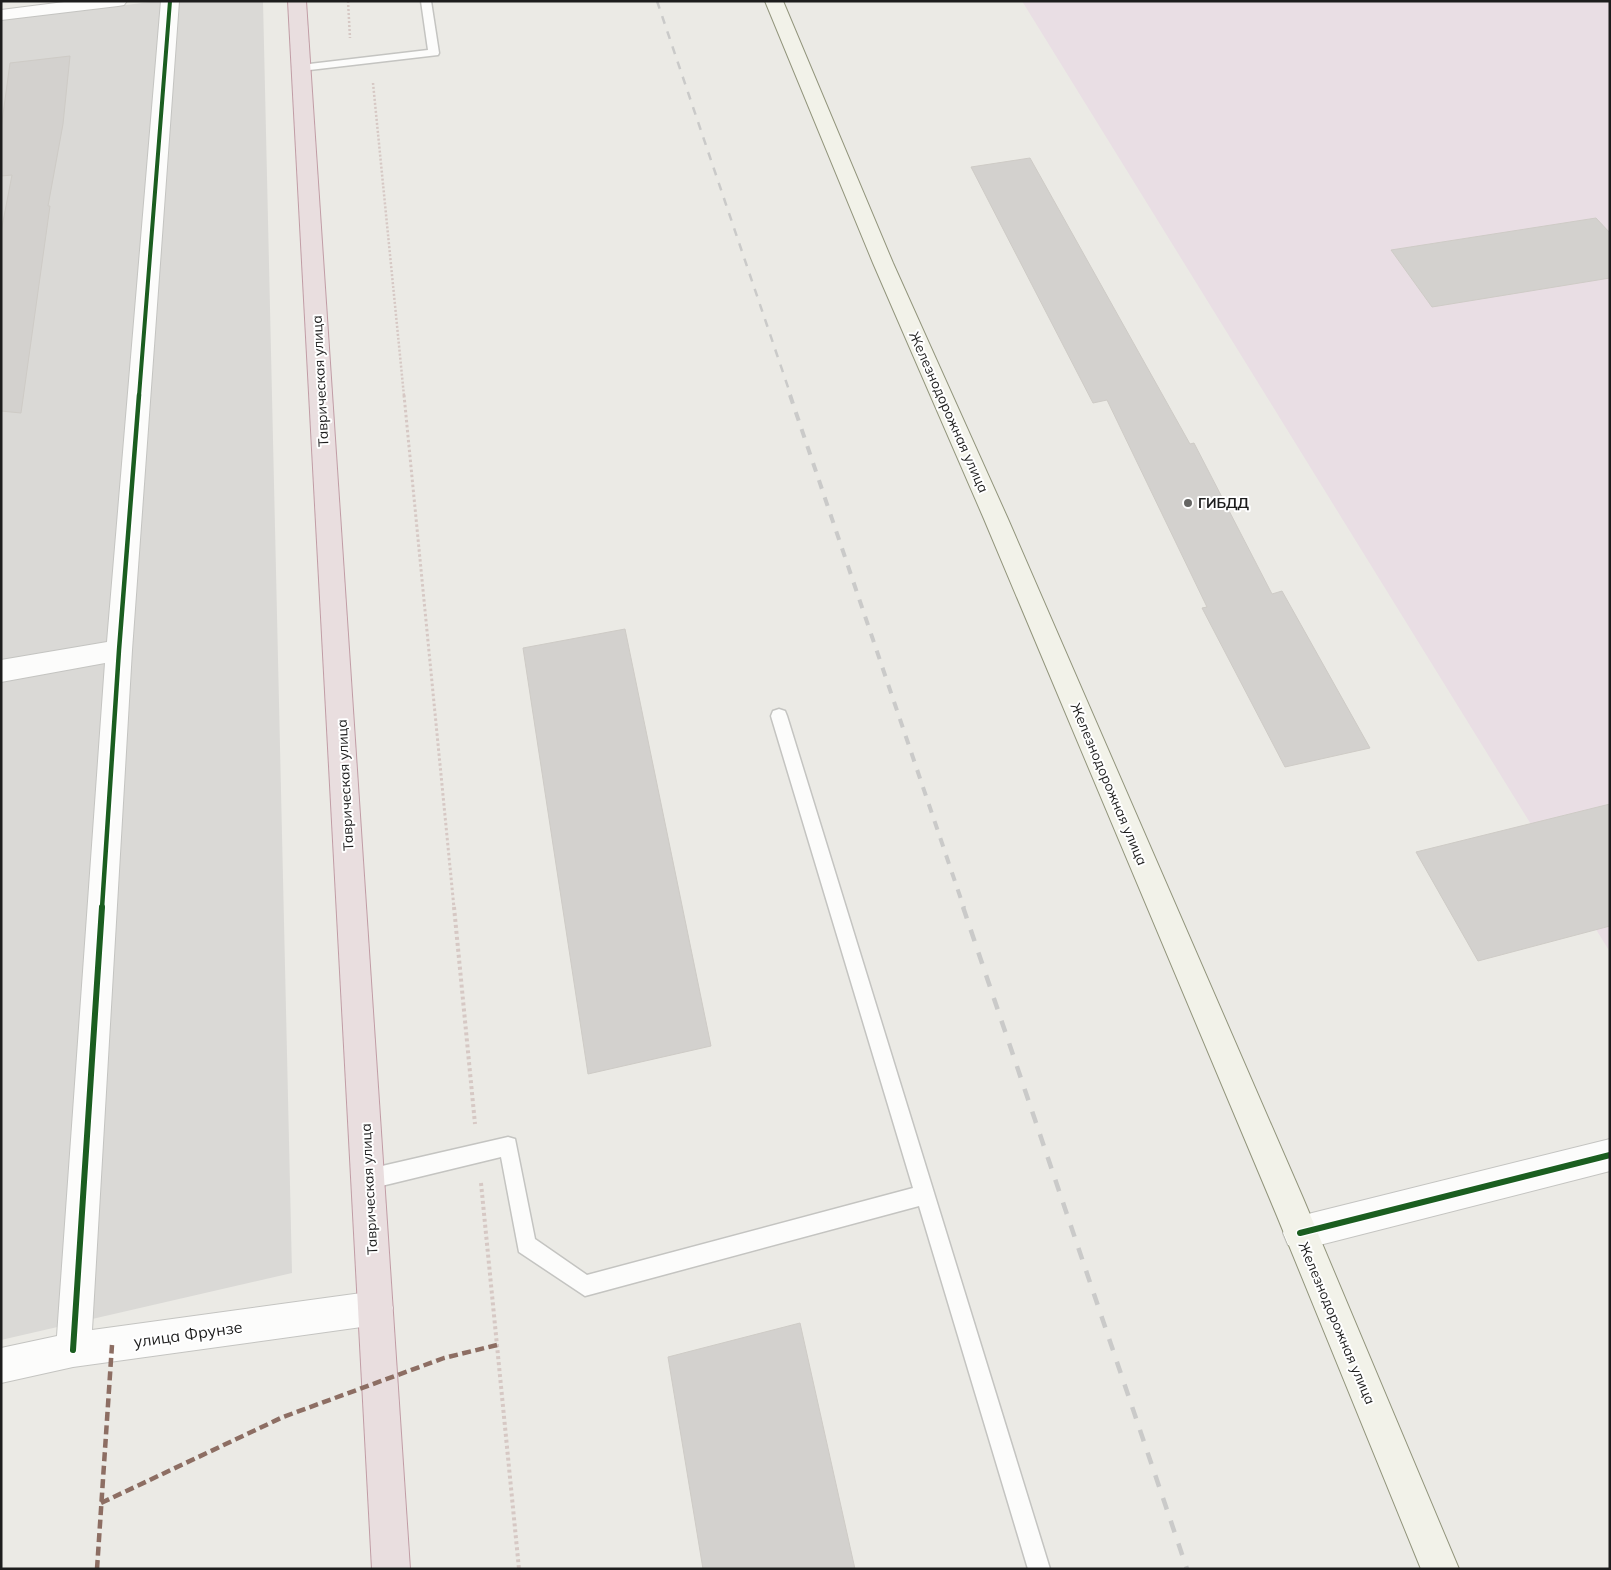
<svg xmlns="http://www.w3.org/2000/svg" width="1611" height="1570" font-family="Mulish,sans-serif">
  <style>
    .residential { fill: #dad9d6 }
    .industrial { fill: #e9dee4 }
    .building { fill: #d3d1ce; stroke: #cecbc6 }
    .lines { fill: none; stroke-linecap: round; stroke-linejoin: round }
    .lane-casing { stroke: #c4c4c1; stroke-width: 3 }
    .street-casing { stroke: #c4c4c1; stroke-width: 2 }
    .secondary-casing { stroke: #92957c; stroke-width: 2 }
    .highway-casing { stroke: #c19ca5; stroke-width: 2 }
    .path-far2 { stroke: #d6c8c4; stroke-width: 2.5; stroke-dasharray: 2 2; stroke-linecap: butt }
    .path-far1 { stroke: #d6c8c4; stroke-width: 3; stroke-dasharray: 2.5 2.5; stroke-linecap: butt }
    .path { stroke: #d6c8c4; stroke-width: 4; stroke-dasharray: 3 3; stroke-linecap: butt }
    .lane { fill: #fcfcfb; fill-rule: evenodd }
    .street { fill: #fcfcfb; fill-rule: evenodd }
    .secondary { fill: #f2f2e9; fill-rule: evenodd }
    .highway { fill: #e9dedf; fill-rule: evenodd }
    .rail-far2 { stroke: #cacac9; stroke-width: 2.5; stroke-dasharray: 8 8; stroke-linecap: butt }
    .rail-far1 { stroke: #cacac9; stroke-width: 4; stroke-dasharray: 9 9; stroke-linecap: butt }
    .rail { stroke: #cacac9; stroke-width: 4.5; stroke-dasharray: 12 12; stroke-linecap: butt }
    .quiet { stroke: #8d6e63; stroke-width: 4.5; stroke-dasharray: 9 4.5; stroke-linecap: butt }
    .cycleway-far2-casing { stroke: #fff; stroke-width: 6 }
    .cycleway-far1-casing { stroke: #fff; stroke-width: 8 }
    .cycleway-casing { stroke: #fff; stroke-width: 9 }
    .cycleway-far2 { stroke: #1b5e20; stroke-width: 4 }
    .cycleway-far1 { stroke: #1b5e20; stroke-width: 4.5 }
    .cycleway { stroke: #1b5e20; stroke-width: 6 }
    .poi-dot { fill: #656563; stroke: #fff; stroke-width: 2 }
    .labels { text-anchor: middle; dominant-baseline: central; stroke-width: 4; stroke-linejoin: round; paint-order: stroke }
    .street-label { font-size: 14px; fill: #1d1d1d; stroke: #fff }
    .poi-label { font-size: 14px; font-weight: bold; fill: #1d1d1d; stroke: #fff; text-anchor: start }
    .near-street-label { font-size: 16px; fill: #1d1d1d; stroke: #fff }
  </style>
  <rect width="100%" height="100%" fill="#ebeae5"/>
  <polygon class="residential" points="159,1 263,1 292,1273 1,1340 1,20"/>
  <polygon class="industrial" points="1022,1 1610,1 1610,952"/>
  <g class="building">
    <polygon points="70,56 63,124 48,206 50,206 21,413 1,411 1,232 12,175 1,176 1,129 10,63"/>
    <polygon points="1030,158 1190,444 1194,443 1272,594 1282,591 1370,748 1285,767 1202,608 1207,607 1107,400 1093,403 971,167"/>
    <polygon points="1596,218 1610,233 1610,278 1432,307 1391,250"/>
    <polygon points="625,629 711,1046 588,1074 523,648"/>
    <polygon points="1610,804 1610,926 1478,961 1416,852"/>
    <polygon points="800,1323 855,1569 703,1569 668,1357"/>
  </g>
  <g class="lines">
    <g class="lane-casing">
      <g id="lane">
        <polygon points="421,1 431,1 439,53 438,55 301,71 296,68 301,65 428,50"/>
        <polygon points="779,709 785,711 787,716 1050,1569 1028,1569 919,1206 585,1296 519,1252 501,1157 369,1189 362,1186 359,1179 362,1172 369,1169 508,1137 515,1139 535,1239 587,1275 913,1188 771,716 773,711"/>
      </g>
    </g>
    <g class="street-casing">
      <g id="street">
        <polygon points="72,1 127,1 124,5 118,6 1,20 1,10"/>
        <polygon points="161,1 179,1 132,650 92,1330 376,1291 388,1296 393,1308 388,1320 376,1325 73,1367 1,1383 1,1348 57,1336 105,663 1,682 1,660 107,642"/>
        <polygon points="1610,1139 1610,1171 1300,1250 1288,1245 1283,1233 1288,1221 1300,1216"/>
      </g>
    </g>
    <g class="secondary-casing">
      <polygon id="secondary" points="765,1 783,1 893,263 1008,519 1303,1198 1459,1569 1421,1569 1277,1216 984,519 873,263"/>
    </g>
    <g class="highway-casing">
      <polygon id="highway" points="288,1 306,1 410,1569 372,1569"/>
    </g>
    <g class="path-far2">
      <polyline points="348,1 350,38"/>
      <polyline points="373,83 404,396"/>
    </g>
    <polyline class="path-far1" points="404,395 454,908"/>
    <g class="path">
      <polyline points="454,907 475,1124"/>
      <polyline points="481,1183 519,1569"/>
    </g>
    <use href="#lane" class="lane"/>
    <use href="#street" class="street"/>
    <use href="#secondary" class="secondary"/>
    <use href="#highway" class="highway"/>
    <polyline class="rail-far2" points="657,1 791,396"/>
    <polyline class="rail-far1" points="790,395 964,908"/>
    <polyline class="rail" points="963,907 1187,1569"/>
    <g class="quiet">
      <polyline points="101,1503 283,1417 444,1358 497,1345"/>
      <polyline points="97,1569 112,1345"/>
    </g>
    <g class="cycleway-far2-casing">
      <polyline id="cycleway-far2" points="139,396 170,1"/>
    </g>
    <g class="cycleway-far1-casing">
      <polyline id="cycleway-far1" points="102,908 119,650 139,395"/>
    </g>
    <g class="cycleway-casing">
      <g id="cycleway">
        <polyline points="1300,1233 1610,1155"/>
        <polyline points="73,1350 102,907"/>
      </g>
    </g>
    <use href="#cycleway-far2" class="cycleway-far2"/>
    <use href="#cycleway-far1" class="cycleway-far1"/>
    <use href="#cycleway" class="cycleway"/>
  </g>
  <circle class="poi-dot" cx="1188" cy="503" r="5"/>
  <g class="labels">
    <g class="street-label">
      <text transform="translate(320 381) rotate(-93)">Таврическая улица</text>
      <text transform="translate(949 412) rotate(66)">Железнодорожная улица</text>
      <text transform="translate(1109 784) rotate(67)">Железнодорожная улица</text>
      <text transform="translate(345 785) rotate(-93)">Таврическая улица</text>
      <text transform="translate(369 1189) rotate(-93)">Таврическая улица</text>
      <text transform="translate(1337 1323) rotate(67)">Железнодорожная улица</text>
    </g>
    <g class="poi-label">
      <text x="1198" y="503">ГИБДД</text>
    </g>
    <g class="near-street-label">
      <text transform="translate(188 1334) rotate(-8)">улица Фрунзе</text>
    </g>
  </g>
  <rect width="1611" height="1570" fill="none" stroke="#1d1d1d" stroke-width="5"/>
</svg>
